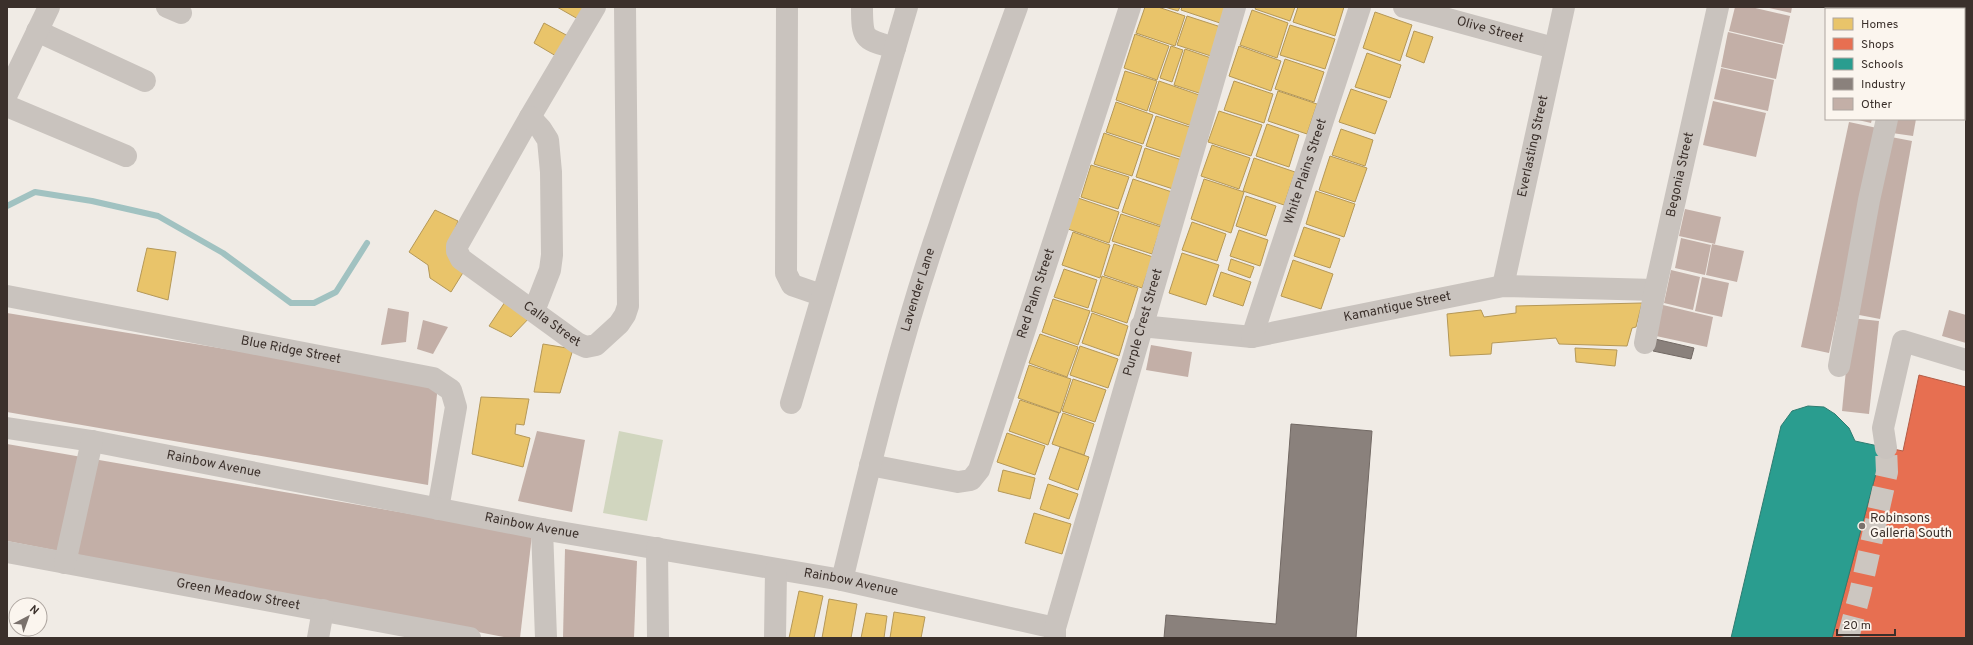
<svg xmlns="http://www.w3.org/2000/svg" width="1973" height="645" font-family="Overpass,sans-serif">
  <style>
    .green { fill: #d1d6bf }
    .homes { fill: #e9c46a; stroke: #b59857 }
    .shops { fill: #e76f51; stroke: #b35c46 }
    .schools { fill: #2a9d8f; stroke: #2f7c71 }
    .industry { fill: #8a817c; stroke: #726964 }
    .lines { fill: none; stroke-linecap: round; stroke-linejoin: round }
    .stream { stroke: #a1c2c1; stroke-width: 6 }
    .building { fill: #c3afa7 }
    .minor-tunnel { stroke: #ccc6c0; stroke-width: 22; stroke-dasharray: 22 11; stroke-linecap: butt }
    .minor { stroke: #c9c3be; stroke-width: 22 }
    .poi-dot { fill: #7a716c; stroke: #fbf5ee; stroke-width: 1.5 }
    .labels { text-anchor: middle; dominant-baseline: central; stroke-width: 4; stroke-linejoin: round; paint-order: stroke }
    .street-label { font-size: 13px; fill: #3b302b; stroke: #fbf5ee }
    .poi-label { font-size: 13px; fill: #3b302b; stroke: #fbf5ee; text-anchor: start }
  </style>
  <rect width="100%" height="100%" fill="#f0ebe5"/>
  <polygon class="green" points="619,431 663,440 647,521 603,513"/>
  <g class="homes">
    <polygon points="557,7 587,7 578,19"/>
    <polygon points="1145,7 1158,7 1185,16 1175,46 1136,33"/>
    <polygon points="1165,7 1180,7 1178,11"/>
    <polygon points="1182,7 1228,7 1223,24 1181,10"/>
    <polygon points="1256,7 1295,7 1290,21 1255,9"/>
    <polygon points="1298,7 1344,7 1335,36 1293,22"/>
    <polygon points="1252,10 1288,23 1277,58 1240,45"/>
    <polygon points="1375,12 1412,25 1400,61 1363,48"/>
    <polygon points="1187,16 1224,28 1214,57 1177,45"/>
    <polygon points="544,23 568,36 556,56 534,43"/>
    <polygon points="1290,25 1335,39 1325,69 1280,55"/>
    <polygon points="1414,31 1433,37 1424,63 1406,56"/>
    <polygon points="1135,34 1169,46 1157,80 1124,68"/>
    <polygon points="1171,46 1183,50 1172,82 1160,78"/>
    <polygon points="1239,46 1281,61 1271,91 1229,76"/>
    <polygon points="1185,49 1214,59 1202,94 1174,85"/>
    <polygon points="1367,53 1401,65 1390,98 1355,87"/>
    <polygon points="1285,59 1324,72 1314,102 1275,89"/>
    <polygon points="1125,71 1157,81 1147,111 1116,100"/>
    <polygon points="1159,81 1202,96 1192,126 1149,111"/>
    <polygon points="1234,81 1273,94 1264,123 1224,110"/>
    <polygon points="1351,89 1387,101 1375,134 1339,122"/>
    <polygon points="1278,91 1317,104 1307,134 1268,121"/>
    <polygon points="1116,102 1153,115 1143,144 1106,132"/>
    <polygon points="1219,111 1262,125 1251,156 1208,142"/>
    <polygon points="1156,116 1193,128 1183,158 1146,146"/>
    <polygon points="1267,124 1299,135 1289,167 1256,156"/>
    <polygon points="1341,129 1373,140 1365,166 1332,155"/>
    <polygon points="1104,133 1142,146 1132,176 1094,164"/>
    <polygon points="1212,145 1250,158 1239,189 1201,176"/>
    <polygon points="1145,148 1182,160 1173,189 1136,177"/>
    <polygon points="1330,156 1367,168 1355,202 1319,190"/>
    <polygon points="1254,158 1295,172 1284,205 1243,191"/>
    <polygon points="1091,165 1129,177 1118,209 1081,197"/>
    <polygon points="1133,179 1172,192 1162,226 1122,212"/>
    <polygon points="1204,179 1244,192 1231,233 1191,219"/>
    <polygon points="1316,191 1355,204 1344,237 1306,224"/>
    <polygon points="1246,196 1276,206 1266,236 1236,226"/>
    <polygon points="1078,198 1119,212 1109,243 1068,229"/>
    <polygon points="435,210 458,221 451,240 464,271 451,292 430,278 428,265 409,252"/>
    <polygon points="1121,214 1161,227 1152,254 1112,241"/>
    <polygon points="1192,222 1226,234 1217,261 1182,250"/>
    <polygon points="1304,227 1340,239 1330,268 1294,256"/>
    <polygon points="1239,230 1268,240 1260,266 1230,256"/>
    <polygon points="1073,232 1110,245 1100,278 1062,265"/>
    <polygon points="1114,244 1153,257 1142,288 1104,275"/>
    <polygon points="147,248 176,252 168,300 137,291"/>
    <polygon points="1182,253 1219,265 1206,305 1169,293"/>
    <polygon points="1231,259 1254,267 1250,278 1228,270"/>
    <polygon points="1293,260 1333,274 1321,309 1281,296"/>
    <polygon points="1064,269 1097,280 1088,308 1054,297"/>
    <polygon points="1221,272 1251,282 1243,306 1213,296"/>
    <polygon points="1102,276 1138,288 1127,323 1091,311"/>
    <polygon points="507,299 532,315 511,337 489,326"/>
    <polygon points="1053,299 1090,311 1078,345 1042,332"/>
    <polygon points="1642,303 1636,327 1632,328 1627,346 1559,344 1556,338 1492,343 1491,354 1450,356 1447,314 1481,310 1484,317 1516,313 1516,306"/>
    <polygon points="1092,313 1128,326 1119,356 1082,343"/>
    <polygon points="1040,334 1078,347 1067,377 1029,363"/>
    <polygon points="543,344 573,349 560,393 534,392"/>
    <polygon points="1080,346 1118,359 1108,388 1070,375"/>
    <polygon points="1575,348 1617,350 1615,366 1576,362"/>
    <polygon points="1029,365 1071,379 1060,413 1018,398"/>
    <polygon points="1073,379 1106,390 1095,422 1062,411"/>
    <polygon points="481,397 529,399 524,425 516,424 515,434 530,438 523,467 472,454"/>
    <polygon points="1020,400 1059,413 1048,445 1009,431"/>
    <polygon points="1063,413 1094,424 1084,455 1052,444"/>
    <polygon points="1007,433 1045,446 1035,475 997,462"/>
    <polygon points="1060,447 1089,457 1078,490 1049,479"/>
    <polygon points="1003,470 1035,478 1030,499 998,491"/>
    <polygon points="1048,484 1078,494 1069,519 1040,509"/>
    <polygon points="1034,513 1071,524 1062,554 1025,543"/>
    <polygon points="799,591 823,596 814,638 789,638"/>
    <polygon points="829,599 857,604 851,638 822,638"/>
    <polygon points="894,612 925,617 921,638 890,638"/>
    <polygon points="866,613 887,616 884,638 861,638"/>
  </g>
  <polygon class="shops" points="1919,375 1966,387 1966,638 1832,638 1883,447 1903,451"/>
  <polygon class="schools" points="1808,406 1824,407 1835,414 1849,428 1855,441 1883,447 1832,638 1731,638 1781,426 1792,411"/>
  <g class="industry">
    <polygon points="1655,339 1694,348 1691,359 1653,351"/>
    <polygon points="1291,424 1372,431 1356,638 1164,638 1166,615 1276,624"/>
  </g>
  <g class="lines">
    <polyline class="stream" points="7,206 35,192 92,201 158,216 223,253 291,303 314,303 336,292 367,243"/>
  </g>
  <g class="building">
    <polygon points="1735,7 1751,7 1790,16 1784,44 1729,31"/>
    <polygon points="1765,7 1792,7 1791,13"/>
    <polygon points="1872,7 1880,7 1886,9 1871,9"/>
    <polygon points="1728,32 1783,45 1776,79 1721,67"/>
    <polygon points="1721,68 1774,80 1768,111 1714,99"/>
    <polygon points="1713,101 1766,113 1756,157 1703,145"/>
    <polygon points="1854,119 1872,119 1871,123"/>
    <polygon points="1895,119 1916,119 1913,136 1892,133"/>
    <polygon points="1849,122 1877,128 1829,353 1801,347"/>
    <polygon points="1886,136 1912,141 1880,319 1854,314"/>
    <polygon points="1685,209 1721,217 1715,244 1679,236"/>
    <polygon points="1681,238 1711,245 1705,275 1675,268"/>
    <polygon points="1712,244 1744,251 1737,282 1706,275"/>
    <polygon points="1671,270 1700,277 1693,310 1664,303"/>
    <polygon points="1702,277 1729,283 1722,317 1695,311"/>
    <polygon points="1663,305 1713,317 1707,347 1656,336"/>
    <polygon points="388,308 409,312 406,342 381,345"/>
    <polygon points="1949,310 1966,315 1966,343 1942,336"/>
    <polygon points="7,313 438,384 428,485 7,412"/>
    <polygon points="1851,318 1879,321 1869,414 1842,411"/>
    <polygon points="423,320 448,327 433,354 417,349"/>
    <polygon points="1151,345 1192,352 1188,377 1146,370"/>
    <polygon points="537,431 585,440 572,512 518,501"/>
    <polygon points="7,444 532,535 520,638 509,638 7,541"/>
    <polygon points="565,549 637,561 634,638 563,638"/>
  </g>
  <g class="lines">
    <polyline class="minor-tunnel" points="1848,638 1860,593 1887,472 1886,448"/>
    <g class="minor">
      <polyline points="167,7 181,13"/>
      <path id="s1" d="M595,7L530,117L457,246V251L461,259L577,343L586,347L596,345L619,324L625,315L628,306L625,7"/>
      <polyline points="787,7 786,273 792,285 821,295"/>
      <path d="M862,7C862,41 864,39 895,48"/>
      <path id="s2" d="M1404,7L1554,48"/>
      <polyline points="1913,9 1913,7"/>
      <polyline points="37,31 145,81"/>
      <polyline points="7,94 49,7"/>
      <polyline points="7,106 126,156"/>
      <polyline points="530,117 541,129 548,140 551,172 552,255 550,270 534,311"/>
      <path id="s3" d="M1503,286L1564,7"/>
      <path id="s4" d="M7,296L433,378L451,390L456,407L438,509"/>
      <path id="s5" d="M1141,326L1252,337L1503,286L1655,290"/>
      <path id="s6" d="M1252,337L1360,7"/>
      <path id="s7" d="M1645,343L1655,290L1718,7"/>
      <polyline points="1839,366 1869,200 1887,119"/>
      <polyline points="791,403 907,7"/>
      <path id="s8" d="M7,428L92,441L542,529L842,580L1055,628"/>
      <polyline points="1886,448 1883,428 1903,341 1966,360"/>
      <path id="s9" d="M870,465L958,482L971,480L979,470L1130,7"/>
      <polyline points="542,529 546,638"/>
      <polyline points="657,548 658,638"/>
      <path id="s10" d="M7,552L470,638"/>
      <polyline points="65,563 92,441"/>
      <path id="s11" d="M842,580C871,461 900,340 940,224C964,151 991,79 1017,7"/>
      <polyline points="318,638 323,610"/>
      <polyline points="775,638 776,570"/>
      <path id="s12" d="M1055,638V628L1235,7"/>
    </g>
  </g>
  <circle class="poi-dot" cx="1862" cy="526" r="4"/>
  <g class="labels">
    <g class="street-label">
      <text stroke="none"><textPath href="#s2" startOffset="89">Olive Street</textPath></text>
      <text stroke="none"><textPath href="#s3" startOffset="143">Everlasting Street</textPath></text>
      <text stroke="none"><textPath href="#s6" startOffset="174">White Plains Street</textPath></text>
      <text stroke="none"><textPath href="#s7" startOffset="172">Begonia Street</textPath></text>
      <text stroke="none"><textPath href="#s11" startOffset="300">Lavender Lane</textPath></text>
      <text stroke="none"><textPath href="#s9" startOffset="301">Red Palm Street</textPath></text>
      <text stroke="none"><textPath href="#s5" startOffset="260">Kamantigue Street</textPath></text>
      <text stroke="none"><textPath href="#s12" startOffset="328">Purple Crest Street</textPath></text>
      <text stroke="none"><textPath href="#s1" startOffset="402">Calla Street</textPath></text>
      <text stroke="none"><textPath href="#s4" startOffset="289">Blue Ridge Street</textPath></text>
      <text stroke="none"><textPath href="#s8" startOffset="210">Rainbow Avenue</textPath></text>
      <text stroke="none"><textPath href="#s8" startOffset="534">Rainbow Avenue</textPath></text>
      <text stroke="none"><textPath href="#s8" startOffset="858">Rainbow Avenue</textPath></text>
      <text stroke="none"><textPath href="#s10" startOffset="235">Green Meadow Street</textPath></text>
    </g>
    <g class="poi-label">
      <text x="1870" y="519">Robinsons<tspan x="1870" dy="15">Galleria South</tspan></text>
    </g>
  </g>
  <rect width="1973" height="645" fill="none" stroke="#3b302b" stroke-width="16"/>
  <rect x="1825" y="8" width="140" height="112" fill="#fbf5ee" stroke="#aea6a0"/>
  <rect x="1833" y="18" width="20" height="12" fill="#e9c46a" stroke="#aea6a0"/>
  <text x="1861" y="28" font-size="12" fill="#3b302b">Homes</text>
  <rect x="1833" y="38" width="20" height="12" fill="#e76f51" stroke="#aea6a0"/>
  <text x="1861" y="48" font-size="12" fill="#3b302b">Shops</text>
  <rect x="1833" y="58" width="20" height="12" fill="#2a9d8f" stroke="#aea6a0"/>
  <text x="1861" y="68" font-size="12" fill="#3b302b">Schools</text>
  <rect x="1833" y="78" width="20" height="12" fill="#8a817c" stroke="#aea6a0"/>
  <text x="1861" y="88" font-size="12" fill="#3b302b">Industry</text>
  <rect x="1833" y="98" width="20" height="12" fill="#c3afa7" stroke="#aea6a0"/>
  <text x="1861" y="108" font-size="12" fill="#3b302b">Other</text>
  <g transform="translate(28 617) rotate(41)"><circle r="19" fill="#fbf5ee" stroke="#aea6a0"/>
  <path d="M0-3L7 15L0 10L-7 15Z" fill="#7a716c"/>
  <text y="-6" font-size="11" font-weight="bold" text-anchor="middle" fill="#3b302b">N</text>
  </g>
  <path d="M1837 629v6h58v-6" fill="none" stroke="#3b302b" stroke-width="2"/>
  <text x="1843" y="629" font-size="12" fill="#3b302b" stroke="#fbf5ee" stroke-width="3" paint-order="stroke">20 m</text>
</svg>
